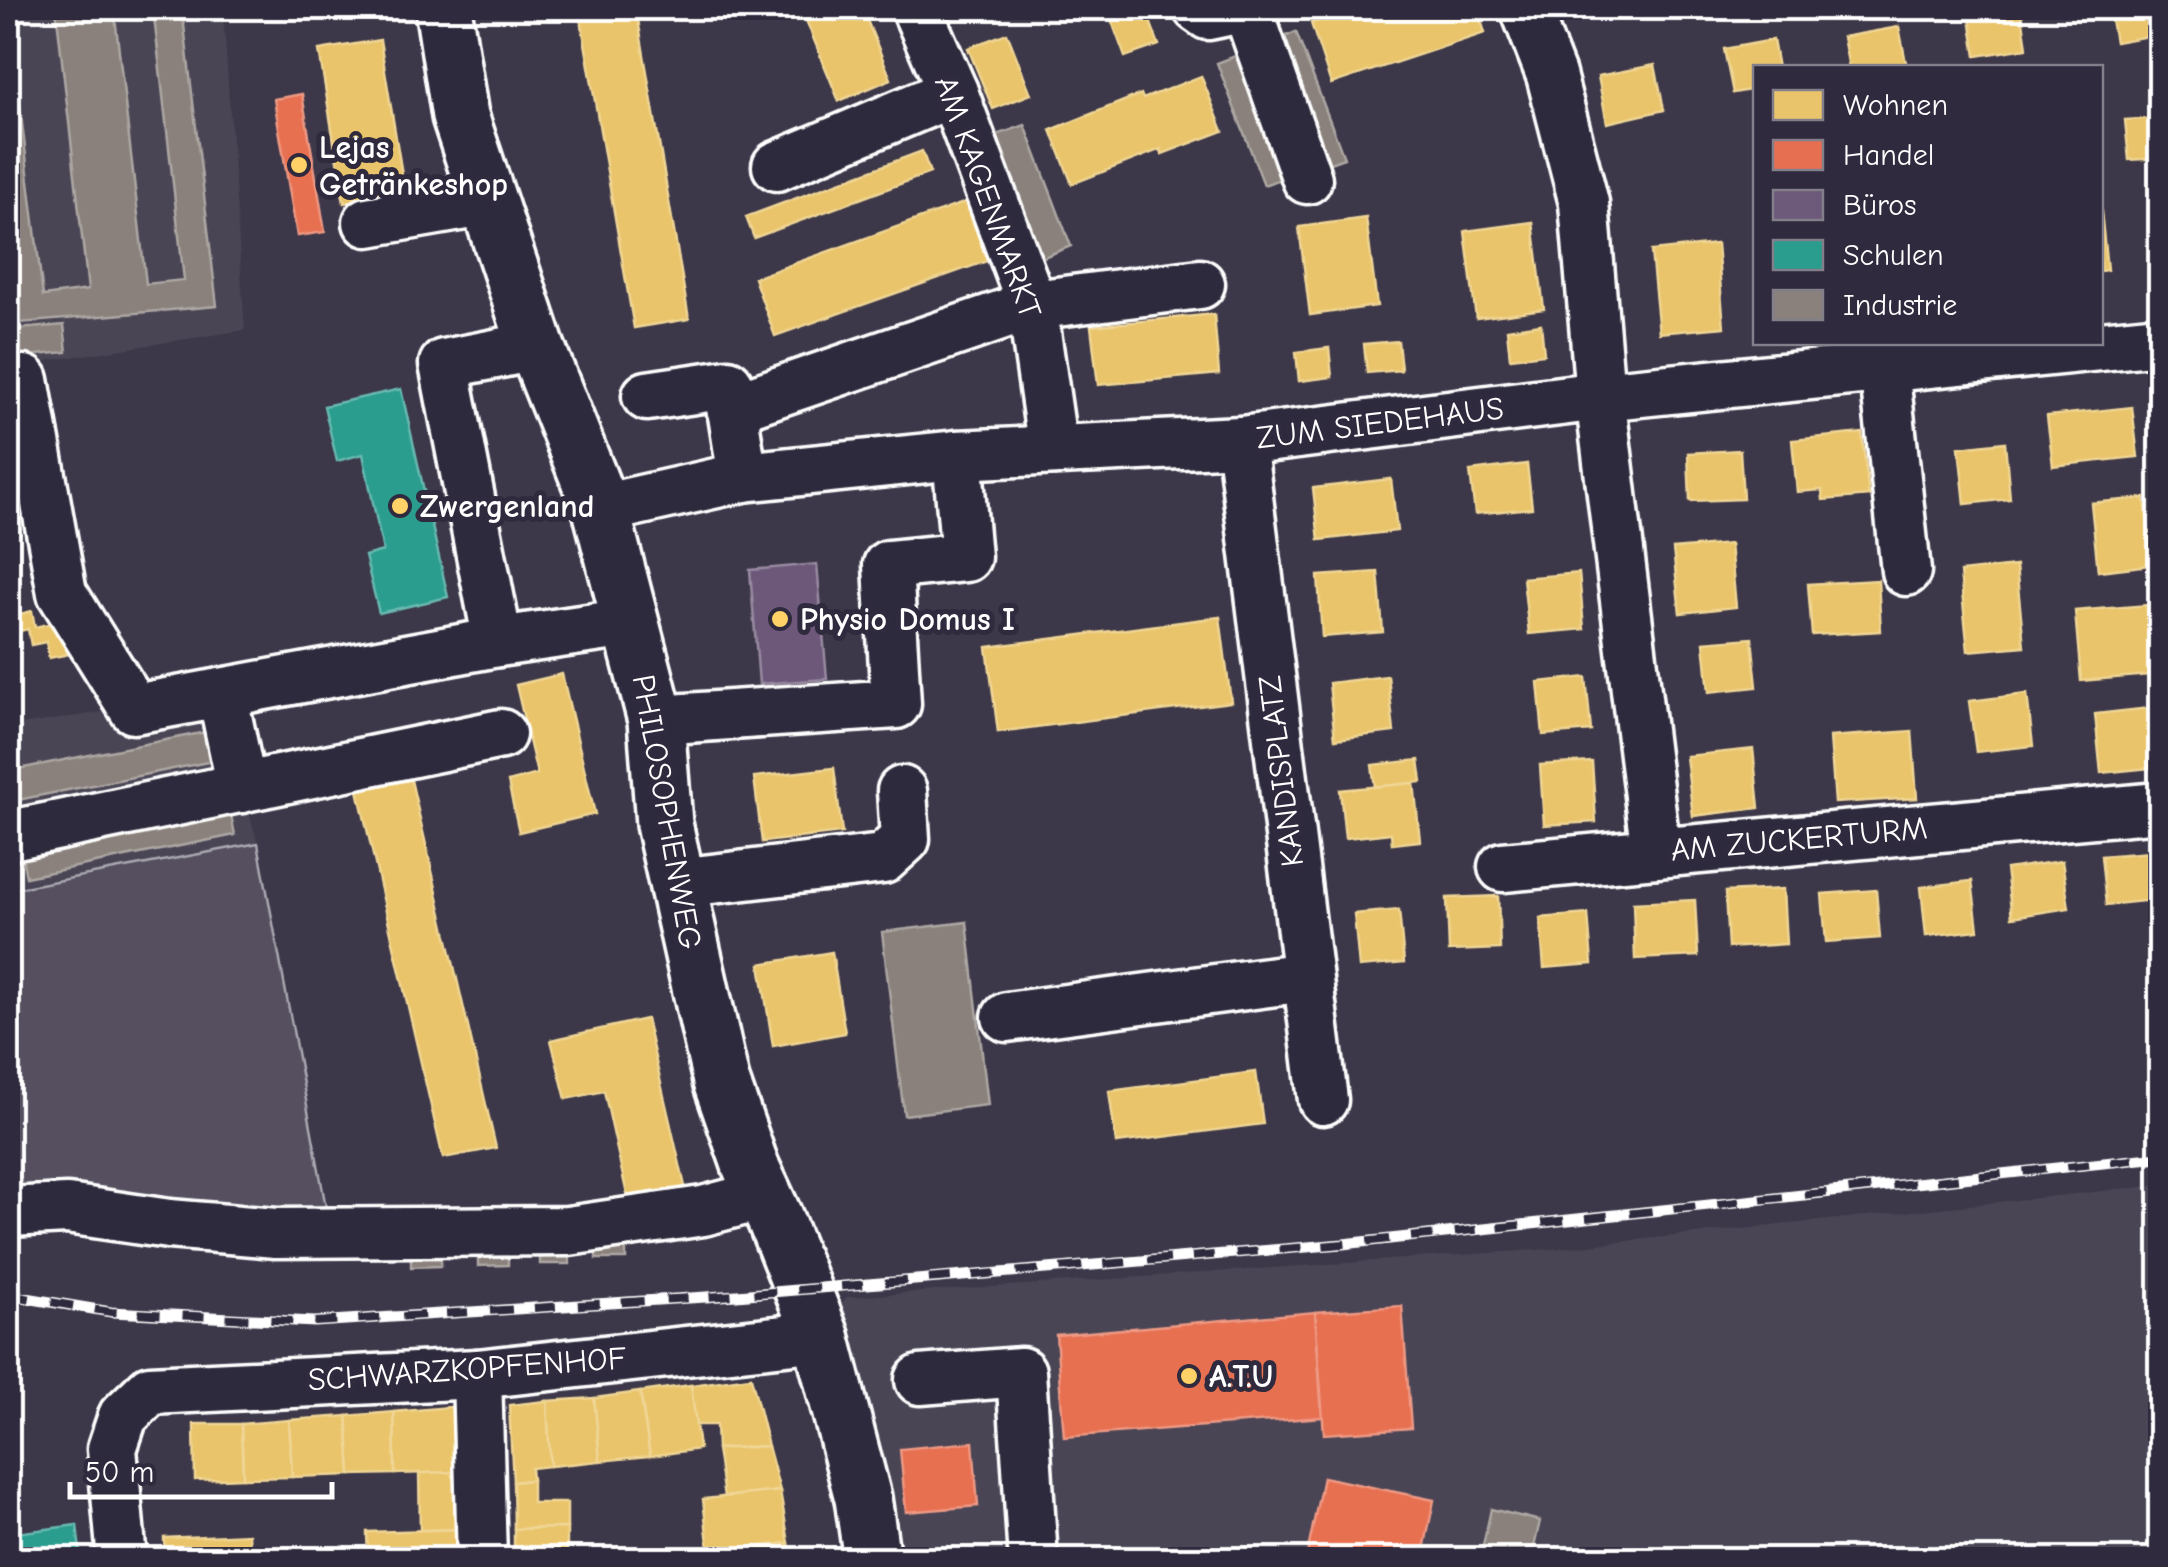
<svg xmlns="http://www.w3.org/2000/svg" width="2168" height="1567" font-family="'Comic Neue',sans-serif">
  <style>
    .built { fill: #494455 }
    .green { fill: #555060; stroke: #aaa8b0; stroke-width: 2.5 }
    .homes { fill: #e9c46a; stroke: #f0d697; stroke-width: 2.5 }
    .shops { fill: #e76f51; stroke: #ee9a85; stroke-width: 2.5 }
    .offices { fill: #6d597a; stroke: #998ba2; stroke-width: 2.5 }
    .schools { fill: #2a9d8f; stroke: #6abab1; stroke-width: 2.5 }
    .industry { fill: #8a817c; stroke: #ada7a3; stroke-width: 2.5 }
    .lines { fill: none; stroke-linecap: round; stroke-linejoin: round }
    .minor-casing { stroke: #fff; stroke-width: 55 }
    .major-casing { stroke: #fff; stroke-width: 62 }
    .minor { stroke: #2f2a3d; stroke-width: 48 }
    .major { stroke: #2f2a3d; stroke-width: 55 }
    .rail-casing { stroke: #fff; stroke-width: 11 }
    .rail { stroke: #2f2a3d; stroke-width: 8; stroke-dasharray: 22; stroke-linecap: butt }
    .poi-dot { fill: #ffd166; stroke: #2f2a3d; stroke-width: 4 }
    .labels { text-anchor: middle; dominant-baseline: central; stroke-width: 10; stroke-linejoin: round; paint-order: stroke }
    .poi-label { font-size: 32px; font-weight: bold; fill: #fff; stroke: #2f2a3d; text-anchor: start }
    .street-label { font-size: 32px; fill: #fff; stroke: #2f2a3d }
  </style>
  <rect width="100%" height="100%" fill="#3c3749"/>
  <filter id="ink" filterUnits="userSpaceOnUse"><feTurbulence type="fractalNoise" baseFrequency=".01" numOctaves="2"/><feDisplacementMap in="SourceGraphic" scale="20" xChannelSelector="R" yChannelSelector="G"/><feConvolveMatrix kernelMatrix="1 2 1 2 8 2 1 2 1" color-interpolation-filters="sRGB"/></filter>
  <g filter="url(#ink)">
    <g class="built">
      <polygon points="8,8 223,8 245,330 8,367"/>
      <polygon points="222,693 242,788 258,843 8,890 8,727"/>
      <polygon points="2160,1185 2160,1559 872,1559 821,1336 846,1297 1549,1249"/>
    </g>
    <polygon class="green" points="258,843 328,1218 54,1193 8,1184 8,890"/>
    <g class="homes">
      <polygon points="579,8 636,8 689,319 634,328"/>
      <polygon points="801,8 862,8 891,79 839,101"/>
      <polygon points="1107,8 1145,8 1159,45 1125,57"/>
      <polygon points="1358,8 1477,8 1485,33 1331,84 1311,23"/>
      <polygon points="2006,8 2021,8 2027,48 1976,56 1969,12"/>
      <polygon points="2109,8 2160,8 2160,34 2115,42"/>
      <polygon points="1899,27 1907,68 1849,68 1843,37"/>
      <polygon points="1007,33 1031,94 993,109 968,48"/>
      <polygon points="380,40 405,193 344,203 319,50"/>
      <polygon points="1773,40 1778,68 1756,68 1756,89 1733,93 1724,49"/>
      <polygon points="1655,65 1664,110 1607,123 1598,76"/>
      <polygon points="1201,76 1223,131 1162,154 1161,149 1072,184 1051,130 1141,94 1143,99"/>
      <polygon points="2160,118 2160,158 2129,160 2125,120"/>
      <polygon points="922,151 930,173 754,238 746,217"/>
      <polygon points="2100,201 2107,270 2100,271"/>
      <polygon points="966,202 987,261 775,336 754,278"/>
      <polygon points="1366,218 1377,306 1310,315 1299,227"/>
      <polygon points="1533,222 1544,309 1476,318 1465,231"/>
      <polygon points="1717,244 1724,327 1659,333 1651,251"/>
      <polygon points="1214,314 1219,374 1098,385 1091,326"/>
      <polygon points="1541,324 1544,354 1510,358 1507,329"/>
      <polygon points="1398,341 1401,370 1367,373 1364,344"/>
      <polygon points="1329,348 1332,377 1299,381 1296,352"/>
      <polygon points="2132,407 2138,457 2053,466 2047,416"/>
      <polygon points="1862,433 1869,496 1823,500 1822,490 1797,492 1792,440"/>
      <polygon points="2005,442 2010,499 1965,504 1959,447"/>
      <polygon points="1740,450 1743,499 1690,501 1688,453"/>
      <polygon points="1527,464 1532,508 1475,514 1470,471"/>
      <polygon points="1391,479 1397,531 1319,540 1313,488"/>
      <polygon points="2145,498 2152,565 2098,571 2091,503"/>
      <polygon points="1730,544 1736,607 1680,613 1673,549"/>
      <polygon points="2016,566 2024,646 1968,651 1960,572"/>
      <polygon points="1378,572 1383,632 1322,637 1318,576"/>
      <polygon points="1579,573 1584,629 1529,634 1523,578"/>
      <polygon points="1878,580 1881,631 1812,635 1808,584"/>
      <polygon points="13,599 16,615 32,611 35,627 57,622 60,638 75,635 79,652 49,658 46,642 31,645 28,629 8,634 8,600"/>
      <polygon points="2160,604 2160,674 2081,681 2075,611"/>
      <polygon points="1220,617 1231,702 998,732 987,647"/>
      <polygon points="1752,638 1757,687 1709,692 1704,642"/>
      <polygon points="562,674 595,814 519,832 508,782 537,774 516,685"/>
      <polygon points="1388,676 1394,732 1335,739 1329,683"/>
      <polygon points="1586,677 1591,731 1543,735 1538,682"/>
      <polygon points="2027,694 2033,746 1976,752 1969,701"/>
      <polygon points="2160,707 2160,767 2101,773 2095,714"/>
      <polygon points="1912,731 1917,798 1835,803 1830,737"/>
      <polygon points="1753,749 1759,808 1693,816 1686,756"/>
      <polygon points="1419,760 1422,782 1375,787 1372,765"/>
      <polygon points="1592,762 1596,822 1544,825 1540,765"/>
      <polygon points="834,768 842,833 762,842 754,777"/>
      <polygon points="411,780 496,1148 443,1158 358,790"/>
      <polygon points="1414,783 1420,841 1392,844 1391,833 1345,838 1340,790"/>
      <polygon points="2150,852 2155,900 2106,905 2101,856"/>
      <polygon points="2062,861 2069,908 2012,917 2006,869"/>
      <polygon points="1972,881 1978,930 1926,936 1921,887"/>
      <polygon points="1783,889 1786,944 1728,948 1725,892"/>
      <polygon points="1876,890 1880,938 1826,942 1822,894"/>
      <polygon points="1498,896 1500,949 1449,951 1447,898"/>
      <polygon points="1695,900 1698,956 1635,959 1633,903"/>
      <polygon points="1399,910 1404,963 1359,967 1354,914"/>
      <polygon points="1588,914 1592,964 1544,968 1540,918"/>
      <polygon points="832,952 845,1033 773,1046 760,964"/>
      <polygon points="646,1019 687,1195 630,1208 604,1091 566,1099 551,1040"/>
      <polygon points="1256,1072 1263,1124 1116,1143 1109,1091"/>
      <polygon points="751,1377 768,1446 717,1449 716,1425 694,1425 691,1385"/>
      <polygon points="691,1385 699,1449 650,1456 640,1392"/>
      <polygon points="640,1392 650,1456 600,1461 594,1398"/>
      <polygon points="594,1398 600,1461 550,1466 547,1401"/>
      <polygon points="547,1401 550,1466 531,1468 532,1480 513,1482 509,1405"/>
      <polygon points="461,1406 464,1472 395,1474 394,1412"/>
      <polygon points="394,1412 395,1474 351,1475 347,1416"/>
      <polygon points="347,1416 351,1475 292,1477 289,1420"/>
      <polygon points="289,1420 292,1477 243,1478 241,1424"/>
      <polygon points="194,1424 241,1424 243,1478 195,1480"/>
      <polygon points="768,1446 780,1491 724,1497 717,1449"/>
      <polygon points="464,1472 465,1529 420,1530 419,1473"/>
      <polygon points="532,1480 532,1503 567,1503 567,1528 514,1529 513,1482"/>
      <polygon points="780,1491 789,1543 709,1552 703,1499"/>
      <polygon points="567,1528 567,1560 514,1560 514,1529"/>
      <polygon points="465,1529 466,1560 368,1560 367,1532"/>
      <polygon points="249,1534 250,1552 229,1554 230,1560 165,1560 164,1538"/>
      <polygon points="789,1543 791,1560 709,1560 709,1552"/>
    </g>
    <g class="shops">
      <polygon points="302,94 325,232 297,236 274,99"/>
      <polygon points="1402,1306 1411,1428 1324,1434 1315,1312"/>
      <polygon points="1315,1312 1322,1417 1064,1437 1056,1335"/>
      <polygon points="973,1442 978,1506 906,1512 900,1449"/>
      <polygon points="1323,1477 1434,1500 1422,1560 1306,1560"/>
    </g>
    <polygon class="offices" points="817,564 827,679 759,684 750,570"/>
    <g class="schools">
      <polygon points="401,389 448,597 379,613 365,556 383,551 363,454 337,461 324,406"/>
      <polygon points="77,1525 81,1560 8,1560 8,1534"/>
    </g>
    <g class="industry">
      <polygon points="8,8 43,296 88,290 56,8 114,8 146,284 184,280 153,8 182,8 217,306 8,324"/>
      <polygon points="1296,32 1344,158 1319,167 1272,42"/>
      <polygon points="1243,53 1289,176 1264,185 1217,63"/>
      <polygon points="1025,125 1071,246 1041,258 994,136"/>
      <polygon points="64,325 67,352 8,358 8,330"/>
      <polygon points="211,731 218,760 8,802 8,771"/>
      <polygon points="230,810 235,835 26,877 21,852"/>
      <polygon points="967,922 988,1105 904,1115 882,932"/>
      <rect x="596" y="1234" width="30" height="25"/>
      <polygon points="540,1238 569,1238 570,1264 540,1264"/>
      <polygon points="478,1240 508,1240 508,1265 478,1266"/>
      <polygon points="441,1241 441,1266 411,1267 411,1242"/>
      <polygon points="1491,1509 1540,1521 1531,1560 1480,1560"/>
    </g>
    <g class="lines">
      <g class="minor-casing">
        <g id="minor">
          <polyline points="916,8 953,92 1032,305 1053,450"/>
          <polyline points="1198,8 1208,15 1241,8"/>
          <polyline points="1247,8 1307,179"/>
          <polyline points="1525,8 1551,75 1584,203 1600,396 1656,853 2160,807"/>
          <polyline points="777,166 953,92"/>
          <polyline points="368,222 489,201"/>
          <polyline points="1884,367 1906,571"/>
          <polyline points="24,380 62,593 134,709 498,642 629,623"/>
          <polyline points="647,396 728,384 743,477"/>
          <polyline points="731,408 1032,305 1200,284"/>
          <polyline points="1241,441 1323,1100"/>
          <polyline points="601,509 743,477 957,455 1241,441 1600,396 2160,340"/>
          <polyline points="498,642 444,364 536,346"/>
          <polyline points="222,693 242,788"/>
          <polyline points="656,720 896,704 888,565 966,557 957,455"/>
          <polyline points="16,834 501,734"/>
          <polyline points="1503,867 1656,853"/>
          <polyline points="677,883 883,859 905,839 902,791"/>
          <polyline points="1007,1017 1306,977"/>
          <polyline points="8,1212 67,1209 169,1224 276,1233 568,1231 703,1211 764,1195"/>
          <polyline points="477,1374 482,1560"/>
          <polyline points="920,1380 1021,1372 1032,1544"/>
          <polyline points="122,1560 112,1449 123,1416 150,1390 477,1374 821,1336"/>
        </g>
      </g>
      <g class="major-casing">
        <polyline id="major" points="443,8 460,116 536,346 601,509 656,720 664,824 721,1081 751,1167 775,1219 821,1336 863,1498 872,1560"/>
      </g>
      <use href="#minor" class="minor"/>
      <use href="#major" class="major"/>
      <g class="rail-casing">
        <polyline id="rail" points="8,1295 111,1312 315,1322 737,1295 1343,1244 2160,1157"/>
      </g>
      <use href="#rail" class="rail"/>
    </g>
  </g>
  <g class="poi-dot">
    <circle cx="299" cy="165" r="10"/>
    <circle cx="400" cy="506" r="10"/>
    <circle cx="780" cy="619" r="10"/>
    <circle cx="1189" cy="1376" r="10"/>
  </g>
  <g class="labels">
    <g class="poi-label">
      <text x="319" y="147">Lejas<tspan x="319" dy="37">Getränkeshop</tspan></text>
      <text x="420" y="506">Zwergenland</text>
      <text x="800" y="619">Physio Domus I</text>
      <text x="1209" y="1376">A.T.U</text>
    </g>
    <g class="street-label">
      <text transform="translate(988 197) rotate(70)">AM KAGENMARKT</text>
      <text transform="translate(1380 423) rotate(-7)">ZUM SIEDEHAUS</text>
      <text transform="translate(1281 771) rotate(-97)">KANDISPLATZ</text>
      <text transform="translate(667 812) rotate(80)">PHILOSOPHENWEG</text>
      <text transform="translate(1799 839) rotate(-5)">AM ZUCKERTURM</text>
      <text transform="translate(467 1369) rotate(-4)">SCHWARZKOPFENHOF</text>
    </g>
  </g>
  <rect width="2168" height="1567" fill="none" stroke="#2f2a3d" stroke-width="40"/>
  <rect x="20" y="20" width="2128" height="1527" fill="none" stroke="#fff" stroke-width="4" filter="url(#ink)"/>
  <rect x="1753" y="65" width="350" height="280" fill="#2f2a3d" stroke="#827f8b" stroke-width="2.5"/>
  <rect x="1773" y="90" width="50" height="30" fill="#e9c46a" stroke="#827f8b" stroke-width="2.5"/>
  <text x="1843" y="115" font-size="30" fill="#ffffff">Wohnen</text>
  <rect x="1773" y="140" width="50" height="30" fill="#e76f51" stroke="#827f8b" stroke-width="2.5"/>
  <text x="1843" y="165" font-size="30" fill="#ffffff">Handel</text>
  <rect x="1773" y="190" width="50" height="30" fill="#6d597a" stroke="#827f8b" stroke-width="2.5"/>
  <text x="1843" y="215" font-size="30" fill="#ffffff">Büros</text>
  <rect x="1773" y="240" width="50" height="30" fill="#2a9d8f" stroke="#827f8b" stroke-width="2.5"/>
  <text x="1843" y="265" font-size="30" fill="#ffffff">Schulen</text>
  <rect x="1773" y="290" width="50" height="30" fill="#8a817c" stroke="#827f8b" stroke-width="2.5"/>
  <text x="1843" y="315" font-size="30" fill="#ffffff">Industrie</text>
  <path d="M70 1482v15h262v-15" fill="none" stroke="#ffffff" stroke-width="5"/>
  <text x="85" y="1482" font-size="30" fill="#ffffff" stroke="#2f2a3d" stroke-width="8" paint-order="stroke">50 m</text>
</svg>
